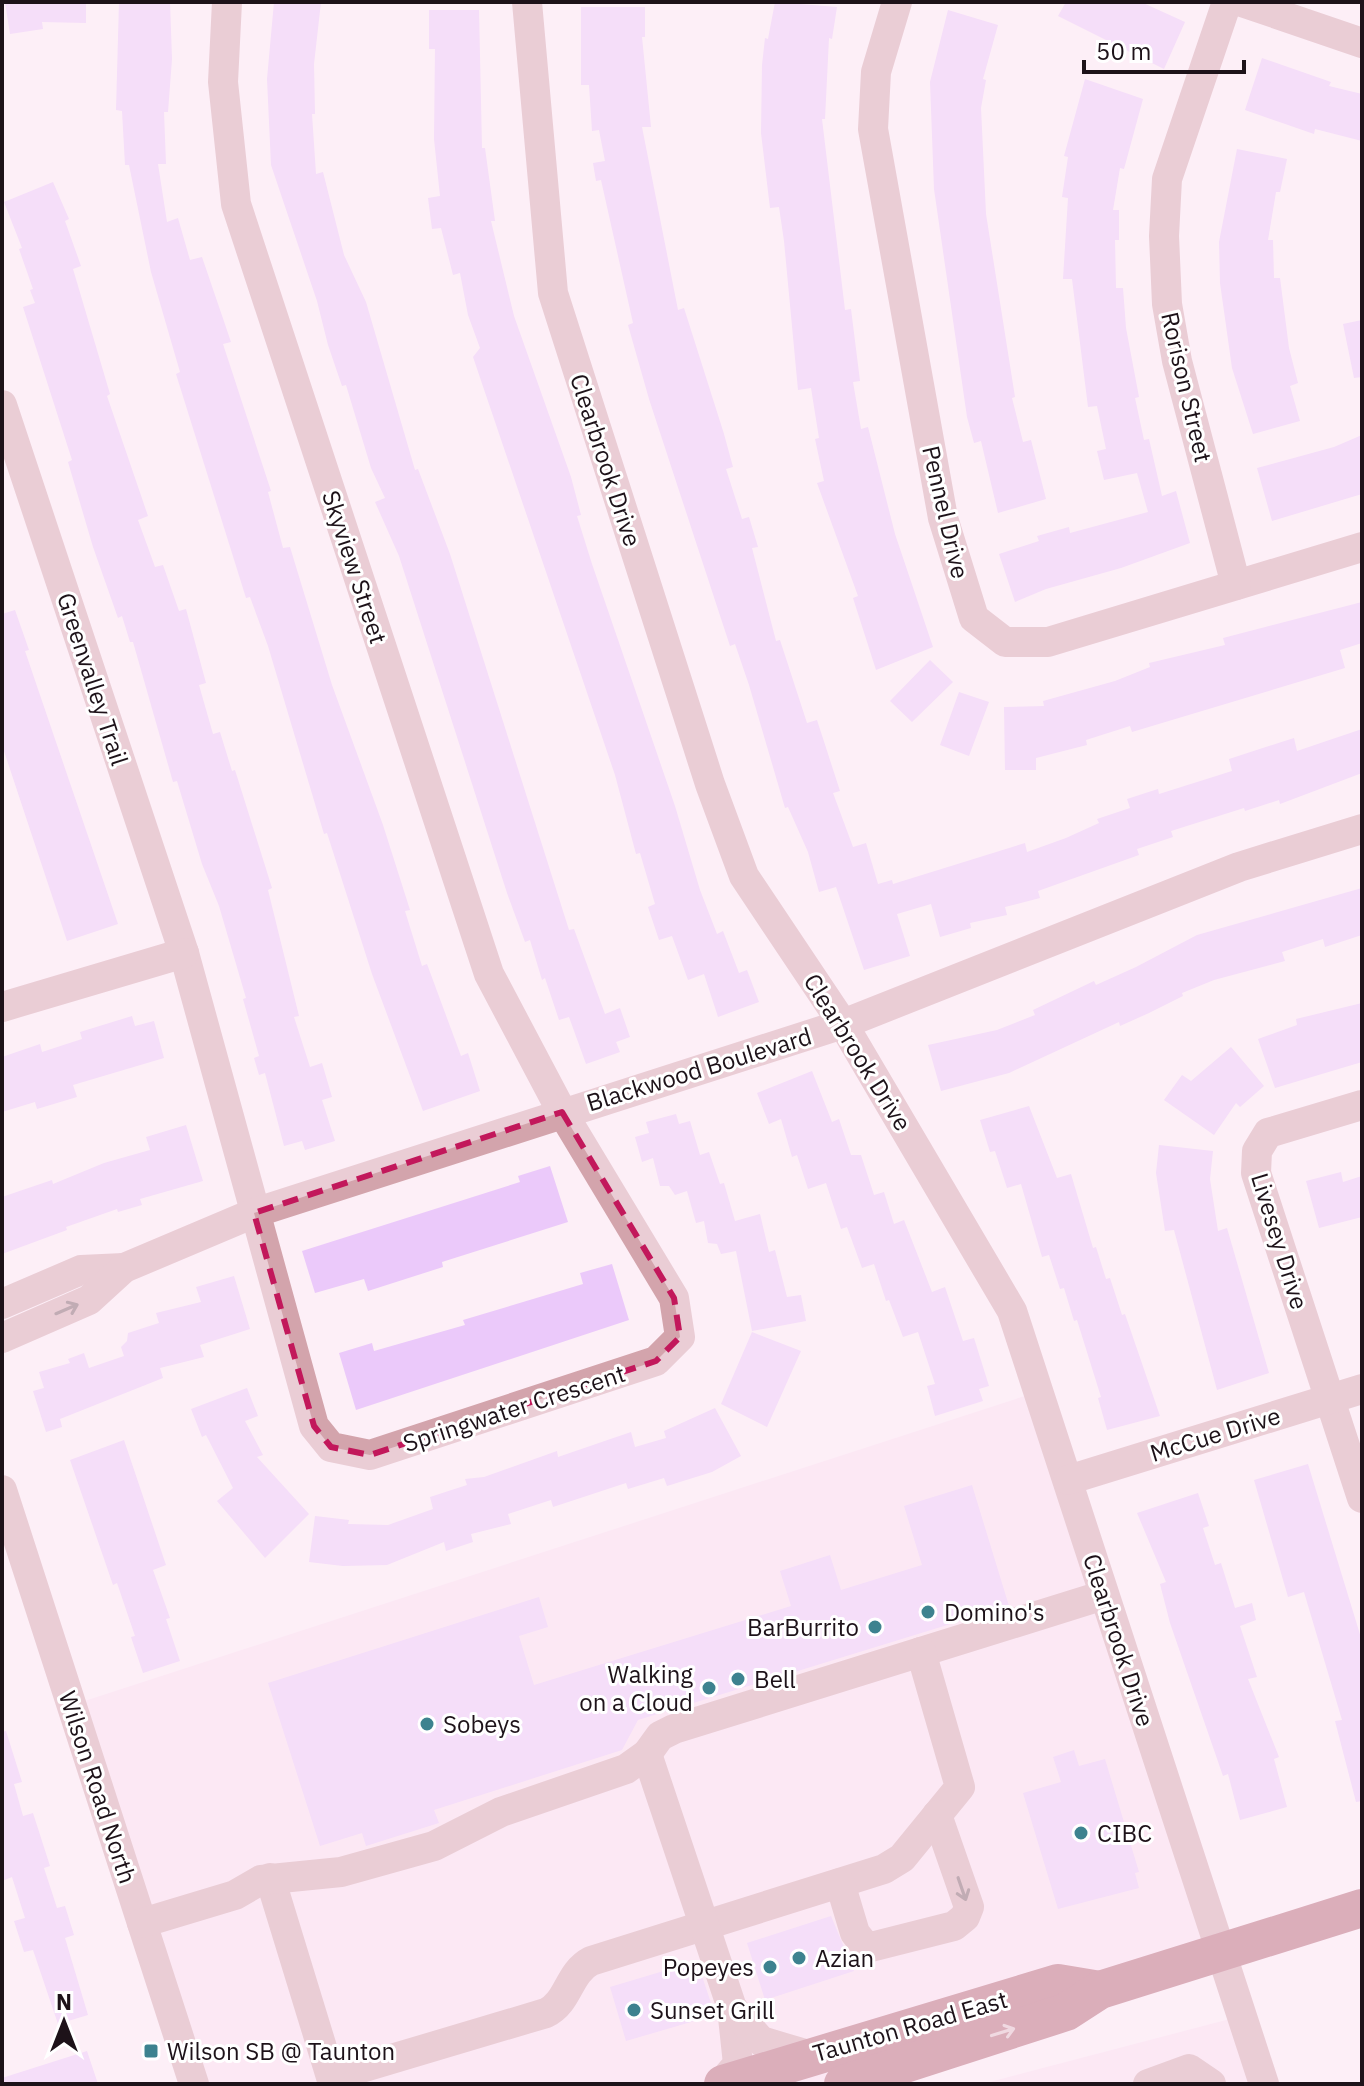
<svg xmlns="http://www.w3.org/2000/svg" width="1364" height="2086" font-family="'IBM Plex Sans',sans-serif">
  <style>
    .built { fill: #fae1f0 }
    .building { fill: #ebc9fa }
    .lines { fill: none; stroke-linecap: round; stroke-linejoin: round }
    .minor { stroke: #d3a4ac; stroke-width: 30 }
    .major { stroke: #b15f70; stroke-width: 38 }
    .oneway { stroke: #785b62 }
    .oneway2 { stroke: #e0bfc6 }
    .marked { fill: none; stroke: #c2185b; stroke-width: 6; stroke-dasharray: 16 10; stroke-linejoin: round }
    .poi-dot { fill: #3d828f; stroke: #fff; stroke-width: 3 }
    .labels { text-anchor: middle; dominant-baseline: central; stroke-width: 6; stroke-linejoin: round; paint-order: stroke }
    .street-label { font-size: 24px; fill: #1d1219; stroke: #fff }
    .poi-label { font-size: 24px; fill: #1d1219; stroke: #fff; text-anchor: start }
  </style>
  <rect width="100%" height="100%" fill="#fdeff7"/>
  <g class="built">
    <polygon points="1040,1391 1220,1952 880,2084 194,2084 66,1707"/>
    <polygon points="1241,2016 1264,2084 982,2084"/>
  </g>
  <g class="building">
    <polygon points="5,2 86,2 86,23 42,22 43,29 10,34"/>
    <polygon points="119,2 170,2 172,59 168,112 164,112 166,164 158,164 167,222 178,218 190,260 202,257 231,342 223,344 271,491 268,492 283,548 290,547 332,685 383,825 410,910 405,911 422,966 427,964 461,1056 468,1053 480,1091 423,1111 372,974 327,833 324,834 268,646 250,597 246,598 176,374 180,372 151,272 129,165 125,165 122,111 116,110"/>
    <polygon points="274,2 321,2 314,64 315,114 312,114 316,174 323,172 344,255 366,302 415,470 418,469 450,554 569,930 574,929 605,1014 620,1008 630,1037 616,1042 620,1052 586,1064 569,1017 559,1020 545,978 542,980 530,940 525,942 507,893 399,556 375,502 385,498 371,468 346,385 342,386 328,345 317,301 271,165 267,79"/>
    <polygon points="775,2 837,7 832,39 829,38 825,119 822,119 845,310 851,309 860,381 853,382 861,429 868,427 895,534 933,647 876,670 853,598 858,596 817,483 824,481 815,439 819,438 811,388 798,390 784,241 779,207 770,208 761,133 762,65 765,38 768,39"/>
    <polygon points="1066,2 1141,2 1185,22 1164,69 1058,16"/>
    <polygon points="581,7 645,7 645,37 642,37 651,127 642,127 678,310 684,308 724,434 733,467 726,469 742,519 749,517 758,547 752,548 776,641 780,640 807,723 817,720 840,791 833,793 853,847 866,843 878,884 892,880 893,884 1025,843 1027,852 1066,838 1099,823 1097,819 1130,808 1127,799 1158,789 1159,794 1232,771 1229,759 1294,738 1297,751 1362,729 1362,773 1280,804 1279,800 1245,811 1244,808 1171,831 1173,837 1137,849 1139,855 1038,891 1040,898 1005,907 1007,915 970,923 971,928 940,937 931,904 897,914 910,956 864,970 836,887 819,892 808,852 788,807 785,808 749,685 735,644 730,646 649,399 628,325 633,323 601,180 596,181 593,163 605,161 599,130 592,131 589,85 581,85"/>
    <polygon points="429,10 479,10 482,148 485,148 495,221 491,221 514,316 571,477 581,515 577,516 592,564 675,806 700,890 717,934 723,931 739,973 747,970 759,1002 718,1017 704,974 688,980 672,936 659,940 648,907 655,904 640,853 636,854 615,775 473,357 480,348 468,315 460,273 453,275 441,228 432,229 428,198 440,196 434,139 435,49 429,49"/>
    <polygon points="948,10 998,25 983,79 986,80 981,108 986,214 1015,397 1012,398 1023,442 1031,440 1046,499 998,513 981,441 974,443 967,417 934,189 930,82"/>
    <polygon points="1262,58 1331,82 1329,86 1362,94 1362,141 1315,129 1314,134 1245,110"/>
    <polygon points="1085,79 1143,99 1124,169 1120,168 1113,210 1119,210 1119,240 1115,240 1116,288 1123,288 1126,328 1139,397 1135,398 1144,440 1149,439 1162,496 1176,491 1190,543 1121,568 1046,589 1015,602 999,554 1039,541 1037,536 1069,527 1070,533 1148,512 1137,473 1104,480 1097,451 1106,449 1097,406 1088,407 1072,279 1063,279 1068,198 1062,197 1068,157 1064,156"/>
    <polygon points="1237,149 1287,159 1280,192 1276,192 1268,240 1273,240 1274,278 1280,278 1289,348 1298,383 1290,386 1300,421 1253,434 1232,368 1220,283 1219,242"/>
    <polygon points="53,182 69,219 65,221 81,266 73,269 110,394 107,396 148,516 138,520 155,567 163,565 179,611 186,609 206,683 199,685 213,734 220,732 232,771 235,770 272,888 268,890 299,1016 294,1017 310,1067 322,1063 332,1097 322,1100 335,1141 305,1150 302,1141 284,1146 265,1073 259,1075 254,1058 259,1056 243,999 246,998 219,906 202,864 177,781 173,782 133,642 130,642 122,616 118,618 93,547 68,462 72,460 23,307 35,303 30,290 33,289 19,249 22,248 4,202"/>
    <polygon points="1362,320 1362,377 1354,378 1343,324"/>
    <polygon points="1362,435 1362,494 1272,521 1257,468 1334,447"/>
    <polygon points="1362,602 1362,643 1340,650 1345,668 1132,732 1130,726 1086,740 1087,745 1036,758 1036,770 1005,770 1004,707 1044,706 1043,701 1115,681 1150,667 1149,663 1225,645 1223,638"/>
    <polygon points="15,610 29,650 25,651 118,924 67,941 2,745 2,614"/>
    <polygon points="930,660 953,682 912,722 890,701"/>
    <polygon points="959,692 989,702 969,756 940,745"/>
    <polygon points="1362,888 1362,935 1325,947 1323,939 1282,952 1285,961 1214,980 1182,993 1183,996 1149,1013 1120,1026 1119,1022 1009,1073 941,1091 928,1045 997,1030 1035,1015 1033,1010 1094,981 1096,985 1136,967 1197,935"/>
    <polygon points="1362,1003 1362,1062 1275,1088 1258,1039 1297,1025 1296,1019"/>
    <polygon points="132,1016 135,1026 154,1021 164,1058 73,1085 77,1097 37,1109 35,1102 2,1112 2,1057 40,1044 42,1052 82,1039 80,1032"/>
    <polygon points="1231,1047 1264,1086 1240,1107 1236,1103 1214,1135 1164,1100 1182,1075 1191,1081"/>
    <polygon points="812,1071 832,1122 839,1119 851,1155 861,1155 874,1195 884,1192 894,1224 904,1220 932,1292 945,1287 963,1341 974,1338 989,1386 979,1389 983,1401 935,1416 927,1386 935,1384 918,1332 903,1337 889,1300 886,1301 874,1264 862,1268 847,1227 841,1229 826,1183 808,1189 797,1155 792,1157 781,1119 769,1124 757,1093"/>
    <polygon points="1029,1106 1057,1178 1071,1174 1093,1248 1096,1247 1106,1279 1110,1278 1122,1315 1125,1314 1160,1416 1107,1430 1098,1398 1101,1397 1077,1320 1074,1321 1064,1288 1060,1289 1049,1255 1042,1257 1021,1184 1007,1188 995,1151 990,1152 980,1120"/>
    <polygon points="676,1114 679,1124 690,1121 700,1155 709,1152 720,1184 724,1183 735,1221 760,1214 769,1252 775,1250 787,1297 801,1295 806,1321 752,1331 736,1251 721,1254 717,1244 708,1243 704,1221 696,1223 687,1191 675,1195 669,1186 660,1186 653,1158 642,1162 635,1137 649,1133 646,1122"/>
    <polygon points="186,1125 203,1181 140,1199 142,1205 118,1212 117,1209 66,1227 67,1230 2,1254 2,1197 52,1180 53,1184 104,1163 150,1150 146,1137"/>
    <polygon points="1159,1145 1213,1151 1210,1179 1218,1231 1227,1228 1269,1373 1217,1390 1174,1230 1165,1231 1156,1173"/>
    <polygon points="550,1166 568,1222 442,1262 443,1267 368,1291 364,1279 315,1293 302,1251 520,1182 518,1176"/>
    <polygon points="1341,1172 1343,1182 1362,1176 1362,1217 1319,1228 1306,1181"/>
    <polygon points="612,1264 629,1320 356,1410 339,1353 372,1343 374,1351 465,1325 463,1320 583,1284 580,1273"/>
    <polygon points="234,1276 250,1329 200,1345 204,1357 160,1368 163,1378 60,1419 62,1427 46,1432 33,1391 44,1388 39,1372 70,1363 68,1359 84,1353 89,1368 124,1356 121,1347 127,1341 128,1333 159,1323 156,1313 201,1302 196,1287"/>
    <polygon points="752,1332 801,1351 767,1427 721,1404"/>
    <polygon points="247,1388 258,1416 245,1421 263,1455 257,1457 309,1514 265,1558 217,1501 233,1488 206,1435 202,1437 191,1409"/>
    <polygon points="715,1408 741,1456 712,1472 667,1486 664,1478 628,1489 626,1483 553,1507 551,1500 508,1514 511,1524 471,1534 473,1542 446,1551 444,1542 387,1565 343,1566 309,1562 315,1516 349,1520 348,1524 388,1525 433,1509 430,1497 467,1485 465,1479 484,1477 557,1451 558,1457 631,1432 635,1447 666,1438 664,1431"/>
    <polygon points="124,1440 166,1565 153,1570 170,1618 166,1619 180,1661 143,1673 131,1637 135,1636 117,1583 113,1585 70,1460"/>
    <polygon points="1308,1464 1362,1641 1362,1801 1356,1802 1335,1721 1342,1720 1304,1592 1288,1597 1254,1480"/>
    <polygon points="972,1485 1009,1606 638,1720 622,1750 434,1810 439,1823 366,1846 362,1833 320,1846 268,1683 539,1597 548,1627 519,1636 534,1685 791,1606 780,1571 830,1555 841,1590 922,1565 904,1506"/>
    <polygon points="1198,1493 1209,1526 1203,1528 1215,1565 1221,1563 1235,1608 1252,1603 1256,1620 1240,1626 1257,1677 1248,1679 1279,1757 1274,1759 1287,1807 1240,1820 1228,1774 1223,1776 1170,1623 1160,1584 1166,1582 1137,1513"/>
    <polygon points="6,1731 22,1782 14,1784 23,1816 33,1813 50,1866 44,1868 57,1908 65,1906 74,1935 65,1938 88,2015 58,2024 33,1950 24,1952 14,1921 25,1918 12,1877 2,1881 2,1732"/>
    <polygon points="1074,1750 1079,1766 1105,1759 1139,1872 1135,1873 1139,1888 1058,1909 1023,1793 1061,1782 1053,1757"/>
    <polygon points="831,1916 854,1971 765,2000 747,1943"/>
    <polygon points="697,1961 715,2015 626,2041 610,1987"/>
    <polygon points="87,2051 98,2084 2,2084 2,2078"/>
  </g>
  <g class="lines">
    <g class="minor">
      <polyline points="527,2 553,293 710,784 744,876 843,1024 1012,1311 1264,2084"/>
      <polyline points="897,2 876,72 873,129 943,518 974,618 1005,642 1048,642 1362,547"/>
      <polyline points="1227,2 1167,179 1164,236 1167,304 1177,361 1236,585"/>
      <polyline points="1242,2 1362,43"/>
      <polyline points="2,405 184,953 314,1426 331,1447 370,1455 656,1361 680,1337 674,1298 562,1112 489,974 236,204 223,82 227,2"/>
      <polyline points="2,1007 184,953"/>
      <polyline points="1362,1105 1268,1133 1257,1151 1256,1173 1362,1498"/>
      <polyline points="2,1304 81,1270 124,1268"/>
      <polyline points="2,1338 89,1300 124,1268 254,1213 843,1024 1239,867 1362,829"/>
      <polyline points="1068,1480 1362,1389"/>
      <polyline points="2,1490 194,2084"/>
      <polyline points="647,1754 660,1736 674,1729 1104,1595"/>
      <path d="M270,1878L331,2077L546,2013C569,2002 568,1973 591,1961L884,1869L902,1858L960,1787L921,1652"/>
      <polyline points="840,1883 855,1933 867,1948 954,1926 965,1917 969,1907 937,1815"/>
      <polyline points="142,1923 235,1895 261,1880 341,1872 434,1846 501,1812 626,1769 647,1754 732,2008 738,2064 721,2084"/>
      <polyline points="732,2008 761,2041 808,2055"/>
      <polyline points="1148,2084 1189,2069 1211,2084"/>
    </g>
    <g class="major">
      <polyline points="723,2084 1058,1983 1100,1990"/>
      <polyline points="843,2084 1066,2012 1100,1990 1362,1908"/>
    </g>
  </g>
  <defs><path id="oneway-shaft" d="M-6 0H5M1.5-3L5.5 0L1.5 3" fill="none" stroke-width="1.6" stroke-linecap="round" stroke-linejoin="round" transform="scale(2)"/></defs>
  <g class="oneway">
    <use href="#oneway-shaft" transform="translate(67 1309) rotate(-23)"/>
    <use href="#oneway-shaft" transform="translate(962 1889) rotate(71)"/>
  </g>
  <use class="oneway2" href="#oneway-shaft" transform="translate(1003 2032) rotate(-17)"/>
  <path d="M0 0H1364V2086H0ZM562,1112L674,1298L680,1337L656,1361L370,1455L331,1447L314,1426L254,1213Z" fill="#fdeff7" fill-opacity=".55" fill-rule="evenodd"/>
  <path class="marked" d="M562,1112L674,1298L680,1337L656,1361L370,1455L331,1447L314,1426L254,1213Z"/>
  <g class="poi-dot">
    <circle cx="928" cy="1612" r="8"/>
    <circle cx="875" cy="1627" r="8"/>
    <circle cx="738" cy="1679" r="8"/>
    <circle cx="709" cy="1688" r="8"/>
    <circle cx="427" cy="1724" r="8"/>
    <circle cx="1081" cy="1833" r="8"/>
    <circle cx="799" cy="1958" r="8"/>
    <circle cx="770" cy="1967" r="8"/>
    <circle cx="634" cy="2010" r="8"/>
    <rect x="143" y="2043" width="16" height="16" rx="4"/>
  </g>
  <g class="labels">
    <g class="street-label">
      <text transform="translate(1187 387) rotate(77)">Rorison Street</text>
      <text transform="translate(606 460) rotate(72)">Clearbrook Drive</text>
      <text transform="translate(946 512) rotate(77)">Pennel Drive</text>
      <text transform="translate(355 567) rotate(72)">Skyview Street</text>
      <text transform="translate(93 679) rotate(72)">Greenvalley Trail</text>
      <text transform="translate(858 1052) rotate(58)">Clearbrook Drive</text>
      <text transform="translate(699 1069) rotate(-17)">Blackwood Boulevard</text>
      <text transform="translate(1280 1241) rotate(73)">Livesey Drive</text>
      <text transform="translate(514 1408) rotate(-18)">Springwater Crescent</text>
      <text transform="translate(1215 1434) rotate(-17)">McCue Drive</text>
      <text transform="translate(1119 1640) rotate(72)">Clearbrook Drive</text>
      <text transform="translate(98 1787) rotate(72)">Wilson Road North</text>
      <text transform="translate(910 2026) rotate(-16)">Taunton Road East</text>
    </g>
    <g class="poi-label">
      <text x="944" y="1612">Domino's</text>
      <text x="859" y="1627" text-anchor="end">BarBurrito</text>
      <text x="693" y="1674" text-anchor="end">Walking<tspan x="693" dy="28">on a Cloud</tspan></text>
      <text x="754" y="1679">Bell</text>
      <text x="443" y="1724">Sobeys</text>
      <text x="1097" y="1833">CIBC</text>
      <text x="815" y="1958">Azian</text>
      <text x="754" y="1967" text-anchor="end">Popeyes</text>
      <text x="650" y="2010">Sunset Grill</text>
      <text x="167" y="2051">Wilson SB @ Taunton</text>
    </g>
  </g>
  <rect width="1364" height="2086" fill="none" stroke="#1d1219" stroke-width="8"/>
  <g transform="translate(64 2022)" stroke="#ffffff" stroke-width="6" paint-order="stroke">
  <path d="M0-6L14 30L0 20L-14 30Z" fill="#1d1219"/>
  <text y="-12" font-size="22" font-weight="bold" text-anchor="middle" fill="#1d1219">N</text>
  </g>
  <path d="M1084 60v12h160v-12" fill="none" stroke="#1d1219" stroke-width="4"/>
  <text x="1096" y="60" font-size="24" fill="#1d1219" stroke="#ffffff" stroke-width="6" paint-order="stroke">50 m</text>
</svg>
